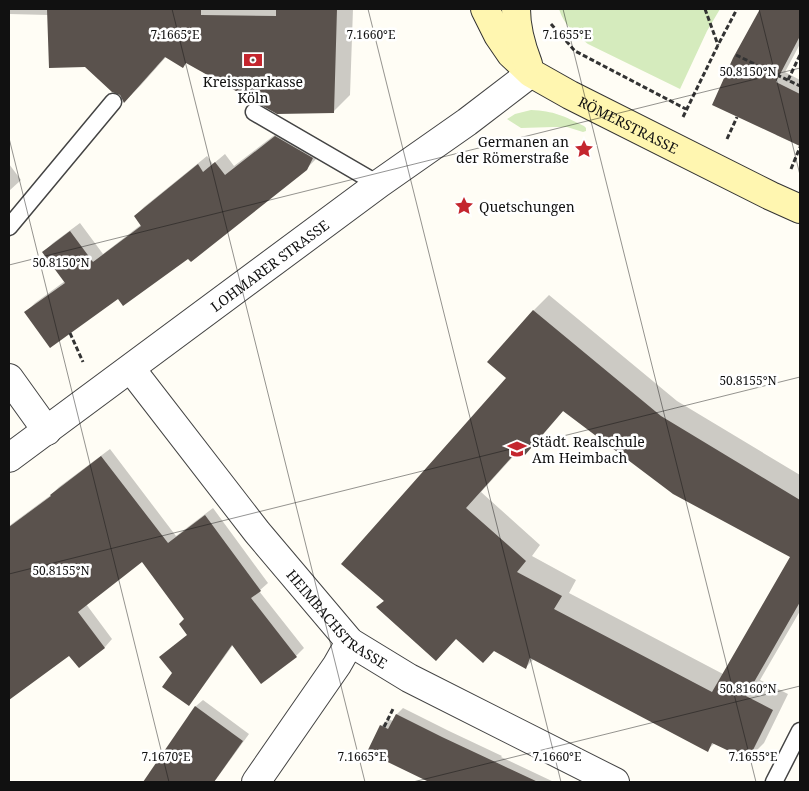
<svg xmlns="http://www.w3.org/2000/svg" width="809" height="791" font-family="'Noto Serif',serif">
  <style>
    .green { fill: #d5ebbd }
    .shadow { fill: #0003; fill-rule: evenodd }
    .building { fill: #5a524d; fill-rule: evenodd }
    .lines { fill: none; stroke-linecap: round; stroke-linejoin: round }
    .lane-casing { stroke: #444; stroke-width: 19 }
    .street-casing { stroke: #444; stroke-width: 30 }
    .secondary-casing { stroke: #333; stroke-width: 30 }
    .path { stroke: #333; stroke-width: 3; stroke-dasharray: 5 2.5; stroke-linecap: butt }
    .lane { stroke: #fff; stroke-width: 16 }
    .street { stroke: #fff; stroke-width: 28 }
    .secondary { stroke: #fff6b0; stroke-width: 28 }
    .ticks { fill: none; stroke: #111; stroke-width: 1; stroke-opacity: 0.45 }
    .labels { text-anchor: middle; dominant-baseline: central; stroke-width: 5; stroke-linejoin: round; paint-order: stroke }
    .poi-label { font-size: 14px; fill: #111; stroke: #fff; text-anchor: start }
    .street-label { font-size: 14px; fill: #111; stroke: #fff }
    .ticks-label { font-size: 12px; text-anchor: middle; fill: #111; stroke: #fff; stroke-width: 5; stroke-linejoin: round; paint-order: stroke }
  </style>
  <rect width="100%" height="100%" fill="#fffdf5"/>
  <g class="green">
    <path d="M559,9H720L707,31L680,89L588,44C575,34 564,25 559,9Z"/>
    <path d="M531,110C554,111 564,116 584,126L586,128V131L583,132L567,127H554L521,128L507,119L515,114Z"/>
  </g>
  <g class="shadow">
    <polygon points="9,9 353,9 350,95 333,112 187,62 166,57 141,85 125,101 121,94 48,15 9,14"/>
    <polygon points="762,9 800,9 800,44 785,72 800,80 800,146 776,135 749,30"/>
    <polygon points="285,127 321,148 316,159 306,169 189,257 118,297 26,312 35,303 65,281 44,252 53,243 80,223 103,254 142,224 135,216 144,207 207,156 213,164 225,154 234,166"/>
    <polygon points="9,164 21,180 9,191"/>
    <path d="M549,295L677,401L800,475V611L760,680L788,694L764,743L748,759L715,743L707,750L534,659L526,667L494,650L456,638L377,607L385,600L507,378L488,362L534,310ZM564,410L792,556L723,674L569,593L576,580L532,556L540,545L481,492L520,449L525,453L540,438Z"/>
    <polygon points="110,449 176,536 213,508 268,583 259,591 304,648 296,656 233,645 196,696 189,704 174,673 188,634 186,619 142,560 86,604 112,639 105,647 79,666 70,654 9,699 9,526 51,495 59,487"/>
    <polygon points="203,700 249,734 214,782 147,782 146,781 196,706"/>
    <polygon points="403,708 449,731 502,756 501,757 554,782 432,782 368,752 381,726 388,719 393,721 397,714"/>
  </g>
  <g class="building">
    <polygon points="47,9 201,9 201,15 276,16 276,9 337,9 334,113 277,114 186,63 183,68 165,57 124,103 120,95 112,92 85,67 49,68"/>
    <polygon points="760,9 800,9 800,36 776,82 800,94 800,146 712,105 733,58"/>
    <polygon points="275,136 313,158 307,170 191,262 188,259 123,306 118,299 50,348 24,312 65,283 42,252 70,231 93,262 141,226 134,216 198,164 203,172 215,162 225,175"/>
    <path d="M533,310L661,416L800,500V602L746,696L773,710L748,760L712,743L708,752L530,658L526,669L494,651L483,663L456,639L436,661L376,607L384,601L341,564L506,378L487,362ZM563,411L673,494L790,557L712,692L554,609L562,596L517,572L526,561L466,508L519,449L525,455Z"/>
    <polygon points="101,456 168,543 205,515 261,591 251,598 297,657 261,684 232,645 189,706 162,687 172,673 159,657 187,635 179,624 184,619 142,562 78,612 105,648 79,668 69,656 9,700 9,527 51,496 50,495"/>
    <polygon points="195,706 243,741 214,782 143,782"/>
    <polygon points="396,714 442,737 538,782 429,782 367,752 380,725 388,729"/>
  </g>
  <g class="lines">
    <g class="lane-casing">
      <g id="lane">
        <polyline points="254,112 378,184"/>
        <polyline points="9,227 113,102"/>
        <polyline points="774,782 800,731"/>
      </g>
    </g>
    <g class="street-casing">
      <g id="street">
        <path id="s1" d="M131,369L257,532L350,642L409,678L615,782"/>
        <polyline points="9,378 47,431"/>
        <path id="s2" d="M9,458L380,183L467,122L531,73"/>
        <polyline points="256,782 337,665 350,642"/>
      </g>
    </g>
    <g class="secondary-casing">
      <g id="secondary">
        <path id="s3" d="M485,9L498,35L511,54L531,73L570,95L771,196L800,209"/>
        <path d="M516,9C516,28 521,46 528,64"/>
      </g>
    </g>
    <g class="path">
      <polyline points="705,9 718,45"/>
      <polyline points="551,24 575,51 686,109"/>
      <polyline points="736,55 800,86"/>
      <polyline points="788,80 800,55"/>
      <polyline points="683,117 718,45 737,9"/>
      <polyline points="727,139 737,117"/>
      <polyline points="791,169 800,147"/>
      <polyline points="70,333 83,362"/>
      <polyline points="384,727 394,707"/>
    </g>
    <use href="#lane" class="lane"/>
    <use href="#street" class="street"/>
    <use href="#secondary" class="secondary"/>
  </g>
  <path class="ticks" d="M172,9L365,782M368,9L561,782M563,9L756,782M759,9L800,175M9,138L169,782M9,265L800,68M9,574L800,377M413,782L800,686"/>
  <defs>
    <g id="bank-bare" transform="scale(1.5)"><path d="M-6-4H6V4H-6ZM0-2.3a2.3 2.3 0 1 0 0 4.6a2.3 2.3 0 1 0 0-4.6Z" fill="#c4262e" stroke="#fff" stroke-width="2.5" paint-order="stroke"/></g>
    <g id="sight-bare" transform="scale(1.5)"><path d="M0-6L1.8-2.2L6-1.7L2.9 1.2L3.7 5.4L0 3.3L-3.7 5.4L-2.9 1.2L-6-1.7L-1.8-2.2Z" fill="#c4262e" stroke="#fff" stroke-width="2.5" paint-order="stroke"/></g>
    <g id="school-bare" transform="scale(1.5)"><path d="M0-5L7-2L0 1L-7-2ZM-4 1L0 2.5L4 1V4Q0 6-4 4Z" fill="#c4262e" stroke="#fff" stroke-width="2.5" paint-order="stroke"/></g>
  </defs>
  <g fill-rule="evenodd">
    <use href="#bank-bare" x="253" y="60"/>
    <use href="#sight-bare" x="584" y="149"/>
    <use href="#sight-bare" x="464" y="206"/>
    <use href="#school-bare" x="517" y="449"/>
  </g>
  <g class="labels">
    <g class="poi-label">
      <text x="253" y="81" text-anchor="middle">Kreissparkasse<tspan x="253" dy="16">Köln</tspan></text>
      <text x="569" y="141" text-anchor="end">Germanen an<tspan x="569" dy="16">der Römerstraße</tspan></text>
      <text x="479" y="206">Quetschungen</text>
      <text x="532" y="441">Städt. Realschule<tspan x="532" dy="16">Am Heimbach</tspan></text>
    </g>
    <g class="street-label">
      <text stroke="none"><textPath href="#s3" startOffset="190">RÖMERSTRASSE</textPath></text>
      <text stroke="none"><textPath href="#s2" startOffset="324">LOHMARER STRASSE</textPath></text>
      <text stroke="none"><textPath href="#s1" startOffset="325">HEIMBACHSTRASSE</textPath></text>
    </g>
  </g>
  <g class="ticks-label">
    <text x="175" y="39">7.1665°E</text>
    <text x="371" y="39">7.1660°E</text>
    <text x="567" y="39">7.1655°E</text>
    <text x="748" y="76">50.8150°N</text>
    <text x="61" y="267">50.8150°N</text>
    <text x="748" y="385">50.8155°N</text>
    <text x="61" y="575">50.8155°N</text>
    <text x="748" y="693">50.8160°N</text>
    <text x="166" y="761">7.1670°E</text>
    <text x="362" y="761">7.1665°E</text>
    <text x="557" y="761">7.1660°E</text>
    <text x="753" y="761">7.1655°E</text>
  </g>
  <rect width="809" height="791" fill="none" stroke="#111111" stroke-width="20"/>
</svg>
